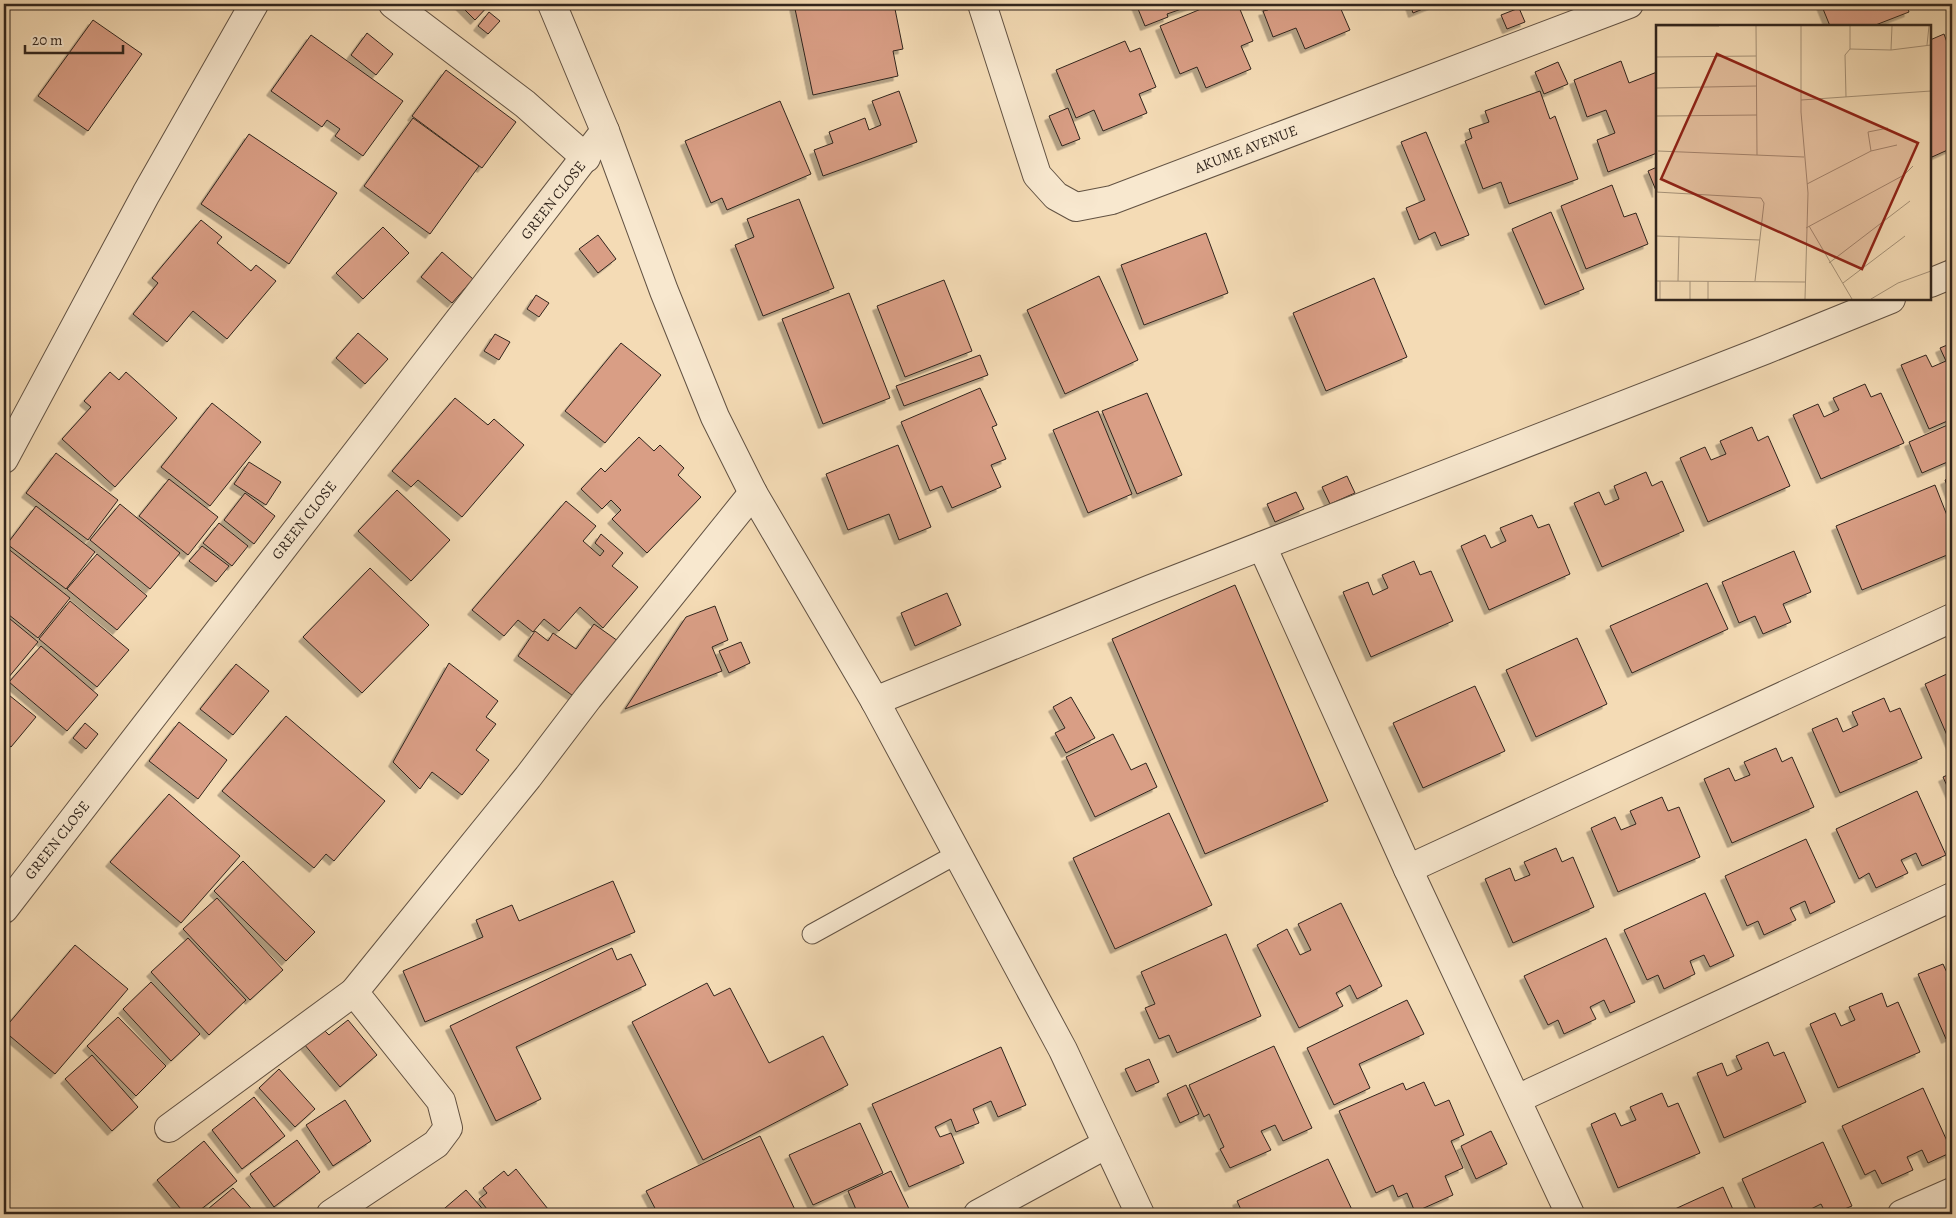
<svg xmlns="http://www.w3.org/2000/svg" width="1956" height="1218" font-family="Alegreya,serif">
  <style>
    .building { fill: #d99e85; stroke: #31251d; filter: url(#shadow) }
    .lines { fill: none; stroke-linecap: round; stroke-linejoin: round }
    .service-casing { stroke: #625243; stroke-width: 21 }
    .minor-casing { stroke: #625243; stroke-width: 30 }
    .service { stroke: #f8e8cf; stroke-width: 19 }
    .minor { stroke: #f8e8cf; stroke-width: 28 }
    .labels { text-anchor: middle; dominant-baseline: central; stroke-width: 4.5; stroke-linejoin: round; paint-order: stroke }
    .street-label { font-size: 15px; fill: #31251d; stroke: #f8e8cf }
    .inset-road { fill: none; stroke: #a69278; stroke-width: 1 }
    .view { fill: #8f2418; fill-opacity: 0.15; stroke: #8f2418; stroke-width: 2.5 }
    .inset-edge { fill: none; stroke: #31251d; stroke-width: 2.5 }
  </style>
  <defs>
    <filter id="shadow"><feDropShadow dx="-4.5" dy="4.5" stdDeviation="0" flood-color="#0004"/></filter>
  </defs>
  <rect width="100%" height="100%" fill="#f4dbb5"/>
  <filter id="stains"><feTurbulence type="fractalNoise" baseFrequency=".004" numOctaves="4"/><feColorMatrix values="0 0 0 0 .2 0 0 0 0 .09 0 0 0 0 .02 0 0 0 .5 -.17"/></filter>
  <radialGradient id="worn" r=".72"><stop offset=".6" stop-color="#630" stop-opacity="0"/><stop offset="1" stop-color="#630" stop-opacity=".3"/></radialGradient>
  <g class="building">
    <polygon points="459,4 490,4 475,20"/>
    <polygon points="794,4 870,4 870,6 894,4 903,49 893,51 898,76 813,95"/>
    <polygon points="1136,4 1196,4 1167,14 1168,17 1145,26"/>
    <polygon points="1213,4 1232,4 1233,9 1239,7 1253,41 1241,46 1251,69 1206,88 1197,67 1180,74 1160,26"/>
    <polygon points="1266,4 1347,4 1340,7 1350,30 1305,49 1296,28 1273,37 1263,11 1268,10"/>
    <polygon points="1410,4 1435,4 1413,13"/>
    <polygon points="1821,4 1906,4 1909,12 1873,26 1830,26"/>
    <polygon points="1519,8 1525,22 1507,29 1501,15"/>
    <polygon points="489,12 500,21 488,34 478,26"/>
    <polygon points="93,20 142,54 88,131 38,96"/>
    <polygon points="367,33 393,54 376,75 351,55"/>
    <polygon points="1944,34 1948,45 1952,43 1952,148 1932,157 1930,151 1930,40"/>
    <polygon points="311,35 403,101 363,156 335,136 340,129 327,120 322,127 271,91"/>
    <polygon points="1125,41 1130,52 1140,48 1156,87 1139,94 1147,113 1103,131 1094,110 1076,118 1056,70"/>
    <polygon points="1621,61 1629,83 1657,72 1657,153 1608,172 1597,140 1615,133 1606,110 1587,117 1574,80"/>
    <polygon points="1558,62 1568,84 1544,94 1535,72"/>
    <polygon points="446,70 516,122 482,168 412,116"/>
    <polygon points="899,91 917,142 823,176 814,150 833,143 829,132 865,118 869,130 881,125 872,101"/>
    <polygon points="1540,91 1550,119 1555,116 1578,179 1509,204 1501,182 1483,189 1465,141 1472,138 1469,129 1489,122 1485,111"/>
    <polygon points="780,101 811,174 727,210 722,198 711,203 685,141"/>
    <polygon points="1068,108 1080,139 1062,146 1049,116"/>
    <polygon points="413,118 479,166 430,234 364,186"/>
    <polygon points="1426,132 1469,235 1441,246 1435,232 1419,240 1406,208 1425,200 1401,142"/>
    <polygon points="249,134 337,193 289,264 201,204"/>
    <polygon points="1657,167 1657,193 1648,171"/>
    <polygon points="1612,185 1624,217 1636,213 1648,244 1586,269 1561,206"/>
    <polygon points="799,199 834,288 763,316 735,245 754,237 747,219"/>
    <polygon points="1551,212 1584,289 1545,305 1512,229"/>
    <polygon points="201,220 222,237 217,243 251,271 256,265 276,281 227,339 193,311 167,342 133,314 158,283 152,278"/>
    <polygon points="383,227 409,253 363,299 336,273"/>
    <polygon points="1206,233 1228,293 1144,325 1121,265"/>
    <polygon points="598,235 616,259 598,273 579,249"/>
    <polygon points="442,252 473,279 452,303 421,277"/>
    <polygon points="1099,276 1138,360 1065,394 1027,310"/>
    <polygon points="1374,278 1407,357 1326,391 1293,313"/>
    <polygon points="944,280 972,351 905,377 877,306"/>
    <polygon points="849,293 890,398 823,424 782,319"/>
    <polygon points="536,295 549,303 539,317 527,309"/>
    <polygon points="358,333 388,359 365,384 336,358"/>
    <polygon points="495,334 510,342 499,360 484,351"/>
    <polygon points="621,343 661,375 605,443 565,411"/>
    <polygon points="1952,343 1952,419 1929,429 1901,365 1926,355 1932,367 1946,361 1940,348"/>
    <polygon points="980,355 988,375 904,406 896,386"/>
    <polygon points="110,372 119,380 126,372 177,418 115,487 62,439 91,407 84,401"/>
    <polygon points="1865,384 1871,397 1881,393 1904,443 1821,479 1793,415 1818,404 1824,417 1839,410 1833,398"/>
    <polygon points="980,388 997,425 992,427 1006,459 991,465 1001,487 952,508 942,486 930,491 901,422"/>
    <polygon points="1147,393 1182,475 1137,494 1102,411"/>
    <polygon points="455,398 488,425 494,419 524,445 462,517 418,480 411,487 392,471"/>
    <polygon points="212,403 261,442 210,506 161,467"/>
    <polygon points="1098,411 1132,494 1088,513 1053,430"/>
    <polygon points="1952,423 1952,460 1922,473 1909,442"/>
    <polygon points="1752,427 1758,441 1768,436 1790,486 1708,522 1680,458 1705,447 1711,460 1726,454 1720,441"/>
    <polygon points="639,437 654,451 660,445 684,468 678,475 701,497 647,553 612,519 621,510 611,500 602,509 581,489 601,468 605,472"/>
    <polygon points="898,445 931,527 899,540 889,514 848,530 826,474"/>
    <polygon points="56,453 118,500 88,540 26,493"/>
    <polygon points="249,462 281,482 266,505 234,484"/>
    <polygon points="1646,472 1652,486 1662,481 1684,531 1602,567 1574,503 1599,492 1605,505 1619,499 1614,486"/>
    <polygon points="1347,476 1355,493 1330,504 1322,487"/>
    <polygon points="1952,477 1952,499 1945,480"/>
    <polygon points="169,479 218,517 188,555 139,516"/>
    <polygon points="1935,485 1952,528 1952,553 1862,590 1836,526"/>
    <polygon points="397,490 450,540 411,581 358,531"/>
    <polygon points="1296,492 1304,509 1275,522 1267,504"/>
    <polygon points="245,493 275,516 254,544 224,520"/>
    <polygon points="566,501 596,526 583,541 600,556 604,551 595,543 601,534 623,553 612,566 638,587 603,628 580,607 559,631 544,619 533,632 518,620 504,636 472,610"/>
    <polygon points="120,504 180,553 150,589 90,540"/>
    <polygon points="36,506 95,552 66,589 7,544"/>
    <polygon points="1532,515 1538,528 1549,524 1570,574 1489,610 1461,546 1485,535 1491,548 1506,541 1500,528"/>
    <polygon points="219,523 248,546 232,566 203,543"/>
    <polygon points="202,546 229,566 216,582 189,561"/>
    <polygon points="6,547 70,598 38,638 4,611 4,550"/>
    <polygon points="1794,551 1811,592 1783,604 1791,622 1763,634 1755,616 1739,623 1722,582"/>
    <polygon points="97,554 147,596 117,630 67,589"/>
    <polygon points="1414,561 1420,575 1431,571 1453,621 1371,657 1343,592 1368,582 1373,595 1388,588 1382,575"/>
    <polygon points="370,568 429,625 362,693 303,637"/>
    <polygon points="1707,583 1728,629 1632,673 1610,626"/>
    <polygon points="1235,585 1328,801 1205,854 1112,639"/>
    <polygon points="947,593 961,625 915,646 901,613"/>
    <polygon points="70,601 129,650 97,687 39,639"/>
    <polygon points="715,606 728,640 712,647 722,671 625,709 686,617"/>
    <polygon points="4,614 38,642 8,678 4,675"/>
    <polygon points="594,624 618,641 576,698 518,656 535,631 548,641 553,633 576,649"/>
    <polygon points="1577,638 1607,704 1536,737 1506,670"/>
    <polygon points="741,642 750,663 729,673 719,651"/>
    <polygon points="41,646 98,695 67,731 9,682"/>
    <polygon points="449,663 498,701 486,717 496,724 476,750 489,760 462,795 432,772 420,789 393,762"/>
    <polygon points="236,664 269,691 233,735 200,709"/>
    <polygon points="1949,673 1952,680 1952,747 1925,684"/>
    <polygon points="1475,686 1505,751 1423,788 1393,723"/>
    <polygon points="4,691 36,717 11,747 4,741"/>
    <polygon points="1071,697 1095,738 1066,753 1055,733 1065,728 1053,707"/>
    <polygon points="1884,698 1890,712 1900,708 1922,758 1840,793 1812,729 1837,718 1843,732 1858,725 1852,712"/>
    <polygon points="286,716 385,801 334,861 326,854 314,868 222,791"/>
    <polygon points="179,722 227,760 198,799 149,761"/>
    <polygon points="85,723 98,734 86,749 73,738"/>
    <polygon points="1113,734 1131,770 1146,763 1157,787 1095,817 1066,757"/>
    <polygon points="1776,748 1782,762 1792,757 1814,807 1732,843 1704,779 1729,768 1735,781 1750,775 1744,762"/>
    <polygon points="1952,773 1952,797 1943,777"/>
    <polygon points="1917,791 1946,855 1922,866 1916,853 1901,860 1908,873 1876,888 1869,873 1859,879 1836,829"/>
    <polygon points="169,794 240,856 181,923 110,862"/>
    <polygon points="1662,797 1668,811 1679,807 1700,857 1618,892 1591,828 1615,817 1621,830 1636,824 1630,811"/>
    <polygon points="1169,813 1212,905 1115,949 1073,858"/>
    <polygon points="1806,839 1835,902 1810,914 1805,901 1790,908 1796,920 1764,935 1758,921 1747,926 1725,876"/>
    <polygon points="1556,848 1562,862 1573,857 1594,907 1513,943 1485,879 1510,868 1515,881 1530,875 1524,862"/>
    <polygon points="243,861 315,932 286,961 214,891"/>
    <polygon points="613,881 635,932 425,1022 403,971 483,937 476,920 512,905 519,921"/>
    <polygon points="1705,893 1734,956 1710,967 1704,955 1690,961 1695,974 1664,989 1658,975 1647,980 1624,930"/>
    <polygon points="217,898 283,970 250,1000 183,929"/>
    <polygon points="1341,903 1382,986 1357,999 1350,985 1336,993 1343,1006 1299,1028 1257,945 1287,929 1300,955 1311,950 1298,924"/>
    <polygon points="1226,934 1261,1016 1177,1053 1169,1035 1159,1039 1145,1008 1155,1004 1141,972"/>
    <polygon points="188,938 246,1000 209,1035 151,972"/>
    <polygon points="1606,938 1635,1002 1610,1013 1604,1000 1590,1007 1596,1019 1564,1034 1558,1020 1548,1025 1524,976"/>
    <polygon points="75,945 128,989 55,1074 4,1031 4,1029"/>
    <polygon points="612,948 617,960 631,954 646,985 516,1047 541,1099 496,1121 450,1026"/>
    <polygon points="1943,964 1949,977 1952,975 1952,1036 1946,1039 1918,974"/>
    <polygon points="151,982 200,1034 171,1061 123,1009"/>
    <polygon points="707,983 714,996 730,988 769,1063 823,1036 848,1085 703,1160 632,1022"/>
    <polygon points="1882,993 1887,1007 1898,1002 1920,1052 1838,1088 1810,1024 1835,1013 1841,1026 1855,1020 1849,1007"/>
    <polygon points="1407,1000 1424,1034 1359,1064 1370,1088 1334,1105 1307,1048"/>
    <polygon points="118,1017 166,1066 136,1096 87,1046"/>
    <polygon points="348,1020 377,1055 340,1087 304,1044 323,1029 329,1035"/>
    <polygon points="1768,1042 1774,1056 1784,1052 1806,1102 1724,1138 1697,1073 1722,1063 1727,1076 1742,1069 1736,1056"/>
    <polygon points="1274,1046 1312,1128 1283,1141 1275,1125 1261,1131 1271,1150 1230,1168 1220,1149 1224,1147 1209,1114 1204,1117 1189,1085"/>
    <polygon points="1001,1047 1026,1105 998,1117 991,1101 973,1109 979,1123 956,1132 951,1119 935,1127 940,1137 951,1133 964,1163 909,1187 872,1104"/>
    <polygon points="92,1055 138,1107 112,1131 65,1079"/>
    <polygon points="1149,1059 1159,1082 1136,1092 1125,1069"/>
    <polygon points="279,1069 315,1109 295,1127 259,1088"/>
    <polygon points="1424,1082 1435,1106 1449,1100 1464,1135 1451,1141 1463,1168 1445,1176 1453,1195 1415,1212 1407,1193 1398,1197 1393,1185 1376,1193 1339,1111 1403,1083 1406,1090"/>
    <polygon points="1186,1085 1199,1114 1180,1123 1167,1094"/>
    <polygon points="1923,1088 1952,1152 1928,1163 1922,1150 1907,1157 1913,1170 1882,1184 1875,1170 1865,1175 1842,1126"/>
    <polygon points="1662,1093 1668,1107 1678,1103 1700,1153 1618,1188 1591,1124 1615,1113 1621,1126 1636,1120 1630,1107"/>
    <polygon points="254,1097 285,1136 242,1169 212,1130"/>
    <polygon points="345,1100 371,1141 333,1166 306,1125"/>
    <polygon points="860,1123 883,1173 813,1205 789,1155"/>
    <polygon points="1491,1131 1507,1164 1476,1179 1461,1146"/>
    <polygon points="760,1136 797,1214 658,1214 646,1191"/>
    <polygon points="297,1140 320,1172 274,1207 250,1174"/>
    <polygon points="204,1141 237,1181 195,1214 185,1214 157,1180"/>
    <polygon points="1823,1142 1852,1206 1832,1214 1826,1214 1821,1204 1807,1211 1809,1214 1758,1214 1742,1179"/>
    <polygon points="1328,1159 1354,1214 1243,1214 1237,1201"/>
    <polygon points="516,1169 552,1214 491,1214 479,1199 487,1193 483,1188 504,1171 508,1176"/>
    <polygon points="891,1171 911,1213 858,1214 848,1191"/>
    <polygon points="1723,1187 1735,1214 1664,1214"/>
    <polygon points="233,1188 256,1214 202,1214"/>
    <polygon points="466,1190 487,1214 438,1214"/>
  </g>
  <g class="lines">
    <g class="service-casing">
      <polyline id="service" points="812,934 957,854"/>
    </g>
    <g class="minor-casing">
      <g id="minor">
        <polyline points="393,4 525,104 586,158"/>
        <polyline points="552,4 605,131 664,291 715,417 753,493 875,701 1063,1050 1140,1214"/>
        <polyline points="982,4 1037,175 1056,196 1076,207 1112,200 1629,4"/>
        <polyline points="1930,283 1952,274"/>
        <polyline points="4,459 146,194 254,4"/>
        <polyline points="1262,546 1408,869 1570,1214"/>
        <polyline points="875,701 1151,589 1765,350 1891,299"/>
        <polyline points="1408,869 1952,618"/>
        <polyline points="4,909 605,131"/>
        <polyline points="1517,1099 1952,897"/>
        <polyline points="169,1128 354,992"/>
        <polyline points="331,1214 436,1144 448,1128 441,1101 354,992 528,777 588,698 753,493"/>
        <polyline points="978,1214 1107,1144"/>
        <polyline points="1902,1214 1952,1192"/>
      </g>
    </g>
    <use href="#service" class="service"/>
    <use href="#minor" class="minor"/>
  </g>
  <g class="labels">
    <g class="street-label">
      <text transform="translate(1246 149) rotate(-21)">AKUME AVENUE</text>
      <text transform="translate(553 200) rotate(-52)">GREEN CLOSE</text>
      <text transform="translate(304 520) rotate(-52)">GREEN CLOSE</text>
      <text transform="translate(57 840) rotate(-52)">GREEN CLOSE</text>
    </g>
  </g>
  <g transform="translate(1656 25)">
    <rect width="275" height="275" fill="#f4dbb5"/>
    <path class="inset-road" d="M0,1H63M100,1L101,130M145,1V87L152,168L149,274M0,12L1,167M271,20L273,1M194,24L235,25L275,20M235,25L236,1M1,32L100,31M1,63L101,61M190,72L189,30L194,24V1M145,75L275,66M1,91L101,90M2,126L148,132M215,126L241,120M151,159L215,126L212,107L232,103M0,167L105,173L108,178L99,256M153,201L196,274M150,203L248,150L257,141M0,211L104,215M173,238L254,176M0,256L149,257M22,256L23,211M187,258L249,211M4,274V256M34,274V256M52,274V256M215,274L242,258L275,246"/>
    <path class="view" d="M61,29L262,118L206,244L5,154Z"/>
    <rect width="275" height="275" class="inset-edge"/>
  </g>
  <rect width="1956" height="1218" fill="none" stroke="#f4dbb5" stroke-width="20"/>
  <rect x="5" y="5" width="1946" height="1208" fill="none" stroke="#31251d" stroke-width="2.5"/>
  <rect x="10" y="10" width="1936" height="1198" fill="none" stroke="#31251d"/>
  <path d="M25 45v8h98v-8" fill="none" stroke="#31251d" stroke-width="2.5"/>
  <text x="32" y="45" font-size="15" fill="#31251d" stroke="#f8e8cf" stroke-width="4" paint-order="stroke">20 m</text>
  <rect width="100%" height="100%" filter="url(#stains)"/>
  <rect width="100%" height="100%" fill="url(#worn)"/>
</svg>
